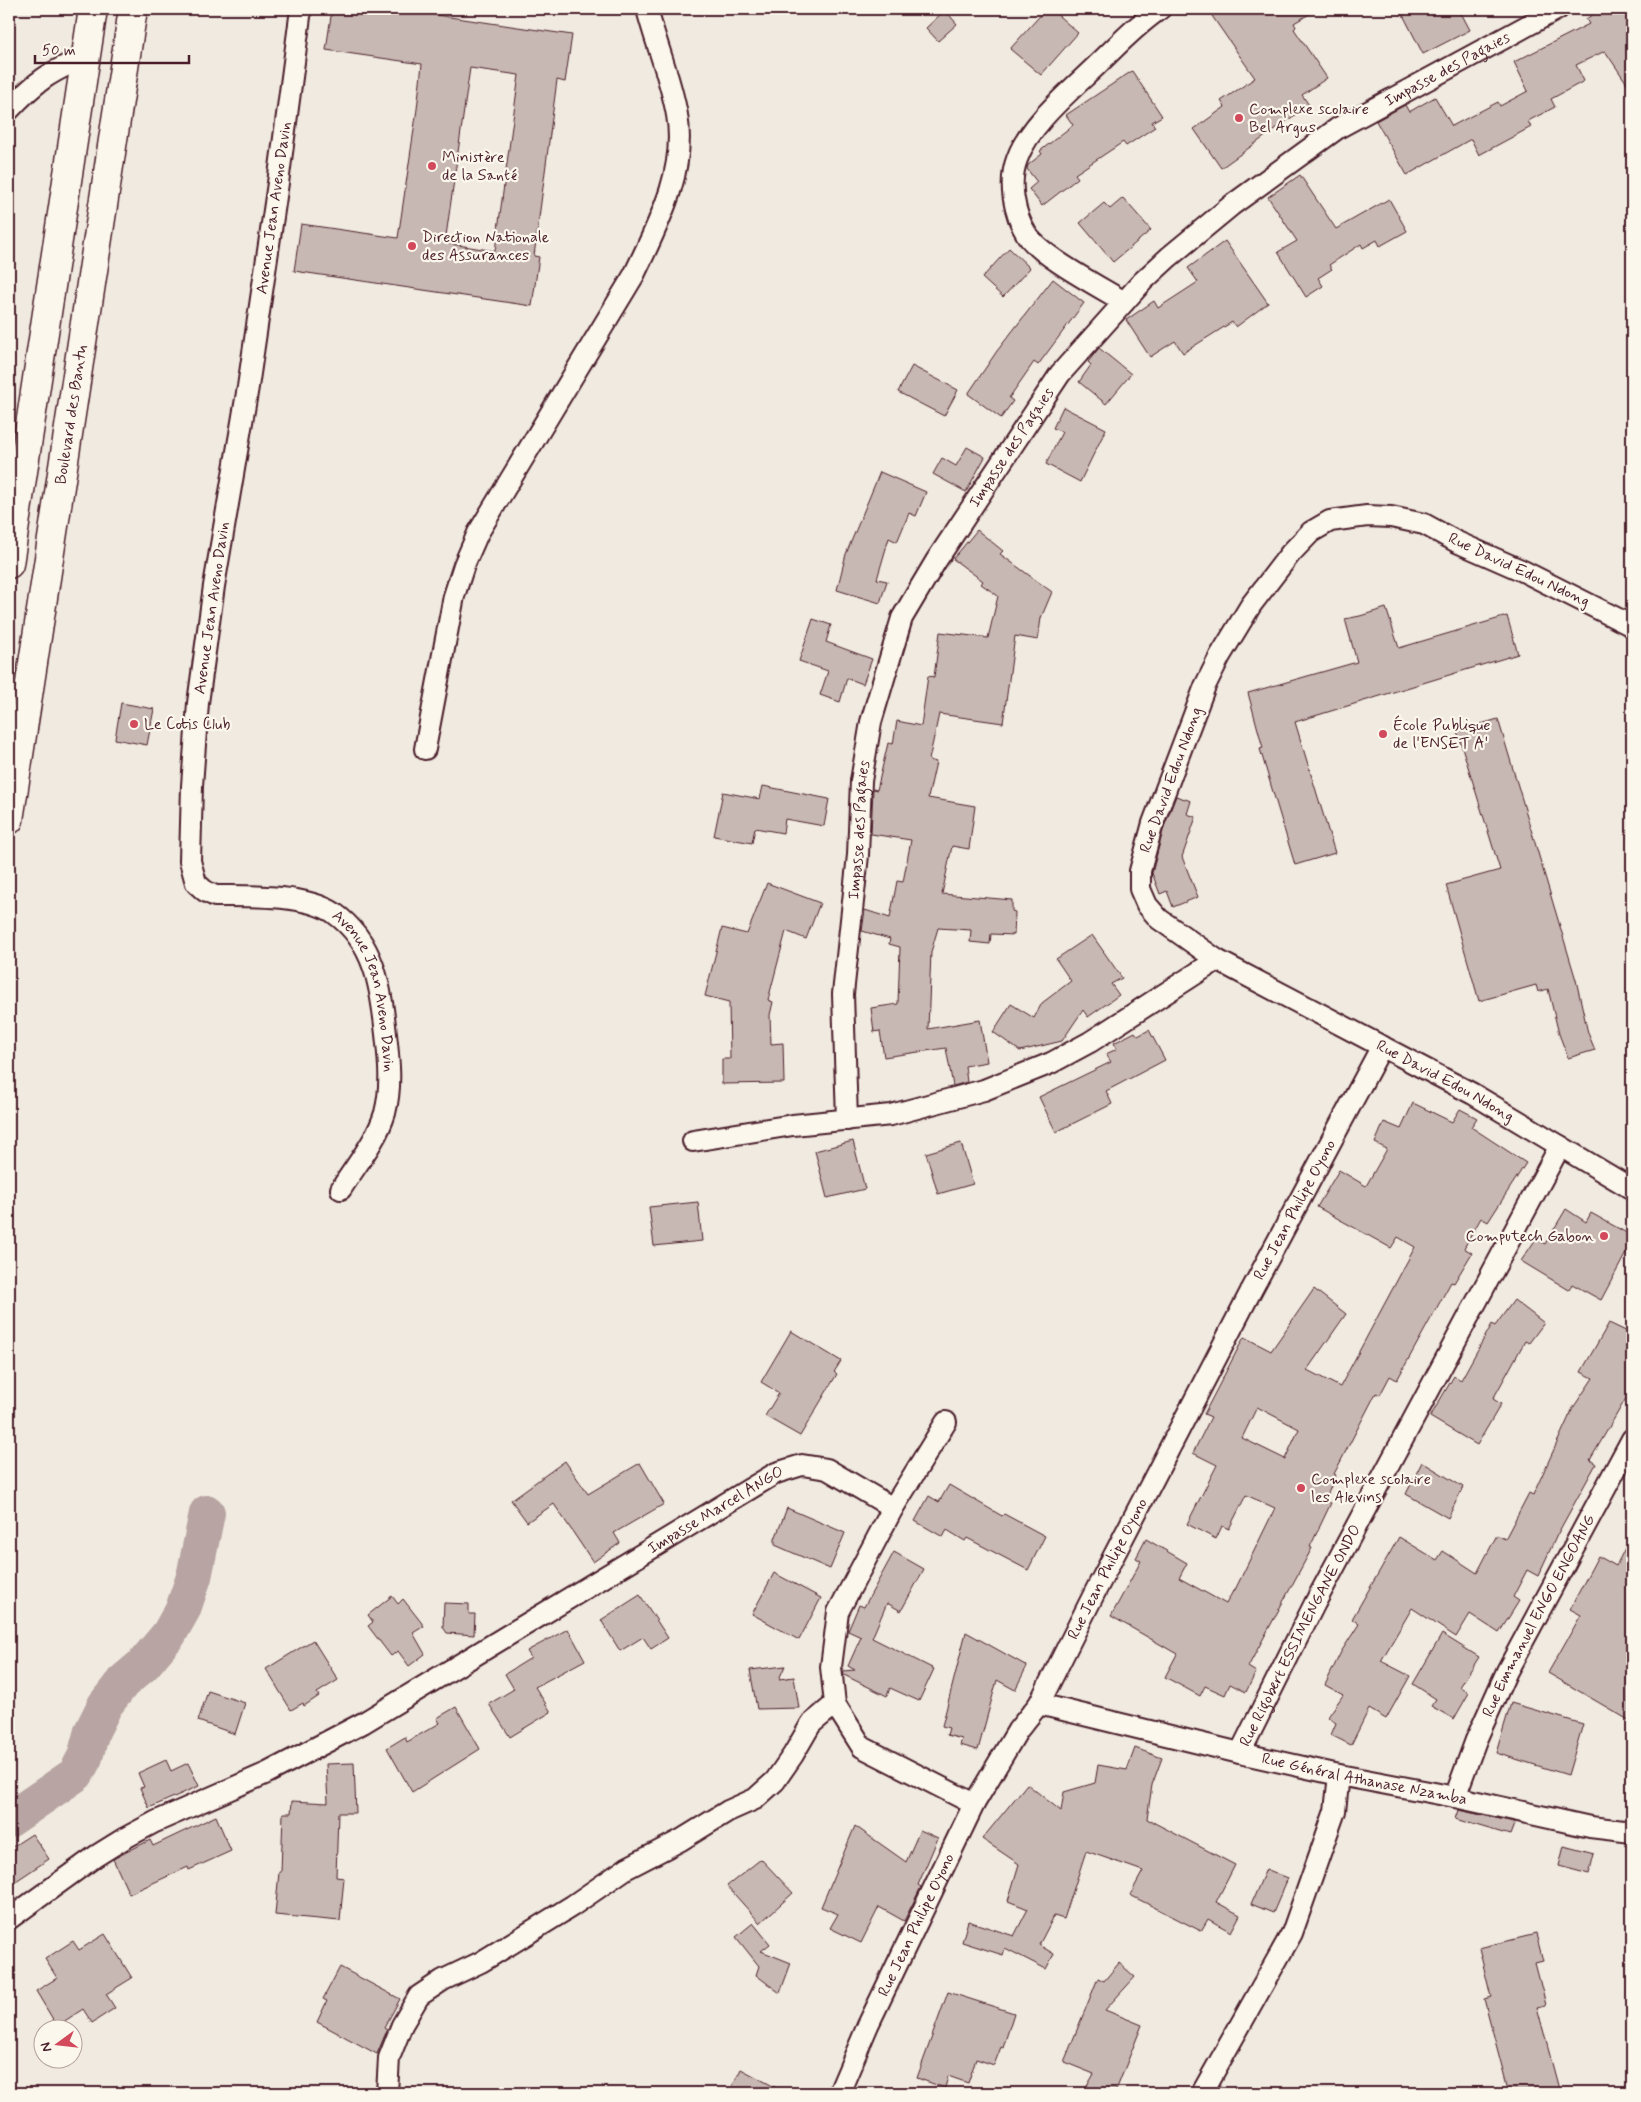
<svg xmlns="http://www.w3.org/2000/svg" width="1641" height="2102" font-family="Mynerve,sans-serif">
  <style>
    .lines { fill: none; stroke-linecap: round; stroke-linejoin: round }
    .river { stroke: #b8a4a2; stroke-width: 36 }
    .building { fill: #c8b8b3; stroke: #4a1f2b; fill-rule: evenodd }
    .minor-casing { stroke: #4a1f2b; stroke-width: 24 }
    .trunk-casing { stroke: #4a1f2b; stroke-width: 31 }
    .minor { stroke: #fbf7ec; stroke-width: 20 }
    .trunk { stroke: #fbf7ec; stroke-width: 28 }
    .poi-dot { fill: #d1495b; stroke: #fbf7ec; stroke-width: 2 }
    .labels { text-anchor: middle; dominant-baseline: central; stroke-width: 4.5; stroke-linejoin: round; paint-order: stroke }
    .street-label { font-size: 16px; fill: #4a1f2b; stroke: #fbf7ec }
    .poi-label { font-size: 16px; fill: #4a1f2b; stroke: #fbf7ec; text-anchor: start }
  </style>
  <rect width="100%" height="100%" fill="#f0eae0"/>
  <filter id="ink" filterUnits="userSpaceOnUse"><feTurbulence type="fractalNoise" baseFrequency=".02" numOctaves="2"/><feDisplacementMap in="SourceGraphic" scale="10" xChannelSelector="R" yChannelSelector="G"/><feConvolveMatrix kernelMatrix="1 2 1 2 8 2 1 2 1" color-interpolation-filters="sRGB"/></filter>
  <g filter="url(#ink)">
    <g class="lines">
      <polyline class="river" points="9,1820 76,1774 85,1757 92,1731 105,1705 123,1682 143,1665 169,1634 183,1609 194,1577 207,1513"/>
    </g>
    <g class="building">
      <path d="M332,9H395L572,35L565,82L557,80L534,256L539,257L532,306L294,271L301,224L398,238L417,109L422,64L326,50ZM470,68L519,75L495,251L445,243Z"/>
      <polygon points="1046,9 1051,9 1078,33 1041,75 1010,49"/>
      <polygon points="1223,9 1318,9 1294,23 1296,27 1294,29 1327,78 1302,95 1309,105 1221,168 1194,129 1225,107 1221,101 1255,78 1212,16"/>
      <polygon points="1400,9 1459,9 1470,30 1423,54"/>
      <polygon points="1601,9 1632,9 1632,91 1605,51 1576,65 1584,81 1551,99 1555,107 1528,121 1531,127 1479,155 1471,139 1407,175 1376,121 1405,105 1409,112 1435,97 1452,126 1498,102 1500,106 1528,91 1514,62 1589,24 1586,19"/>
      <polygon points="945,10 957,24 938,41 926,28"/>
      <polygon points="1132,71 1162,116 1152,122 1155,127 1126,146 1123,142 1075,174 1078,178 1042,206 1029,189 1037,182 1027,169 1028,165 1042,154 1040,151 1073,125 1066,115"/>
      <polygon points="1300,175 1336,229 1389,199 1407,231 1380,246 1377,240 1363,248 1361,244 1329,265 1332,269 1318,278 1323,286 1306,297 1278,252 1297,241 1268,197"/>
      <polygon points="1123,198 1151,230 1113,262 1080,223 1104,203 1110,209"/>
      <polygon points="1225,241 1268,303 1236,327 1232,322 1183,353 1175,341 1150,357 1126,320 1154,301 1158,308 1198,282 1188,268"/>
      <polygon points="1009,248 1030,268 1003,297 982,278"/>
      <polygon points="1053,279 1084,303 1038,365 1034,362 1009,398 1013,401 1001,418 968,394 997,351"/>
      <polygon points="1099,348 1131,374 1106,404 1079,382 1091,365 1088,362"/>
      <polygon points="912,366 958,390 944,416 898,392"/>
      <polygon points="1063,407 1106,429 1080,482 1046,464 1062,432 1053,428"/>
      <polygon points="967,447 985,457 966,492 933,474 942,458 956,466"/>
      <polygon points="880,472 926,492 916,516 909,513 897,542 889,538 877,579 887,581 880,603 837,590 846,554"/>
      <polygon points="977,530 1003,551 1000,554 1052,592 1041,618 1038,640 1015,636 1003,723 939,714 929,760 936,762 928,798 975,806 969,849 952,846 942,894 1012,900 1012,911 1015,912 1014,935 991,934 990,944 970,942 971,930 938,928 931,952 928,1029 980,1020 987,1062 965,1066 967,1082 953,1086 946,1048 884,1057 880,1031 874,1032 871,1008 898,1004 900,947 889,944 890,939 862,931 865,910 890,918 897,881 903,882 911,840 871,834 873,789 877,790 888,743 893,744 897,721 921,726 928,676 934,677 940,632 988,638 998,596 981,584 983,581 953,559"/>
      <polygon points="1386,608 1399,648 1507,616 1518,654 1295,722 1335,853 1295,865 1260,749 1263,748 1248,693 1357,662 1345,619 1360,616"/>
      <polygon points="813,619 831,625 826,642 872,659 863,684 847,678 840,702 820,695 828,671 799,661"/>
      <polygon points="121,703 154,709 147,745 115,739"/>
      <polygon points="1498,719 1576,980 1588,1033 1595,1050 1568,1058 1559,1034 1548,989 1538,992 1536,985 1479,1001 1446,885 1500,870 1457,731"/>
      <polygon points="763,786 829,799 824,826 785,819 783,833 755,828 752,843 714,836 723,792 760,799"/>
      <polygon points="1176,796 1191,801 1187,814 1196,817 1182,857 1198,897 1173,907 1167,891 1160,894 1152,873 1164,827"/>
      <polygon points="767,883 820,903 806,939 786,931 768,1000 773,1002 770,1015 771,1044 783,1043 784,1083 722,1084 722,1059 730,1059 729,1002 705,996 722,928 747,934"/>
      <polygon points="1092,935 1122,978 1111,984 1119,995 1088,1017 1083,1010 1062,1041 1020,1051 993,1032 1011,1004 1034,1018 1042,1003 1071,981 1056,959"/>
      <polygon points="1149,1030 1165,1060 1106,1091 1112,1104 1056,1132 1039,1097 1111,1062 1106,1054 1117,1049 1114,1043 1135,1032 1138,1036"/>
      <path d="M1413,1103L1452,1122L1460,1109L1477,1118L1471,1127L1526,1163L1488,1222L1481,1218L1464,1248L1472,1253L1454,1283L1451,1282L1397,1380L1390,1376L1380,1395L1376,1393L1334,1474L1336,1475L1325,1500L1331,1503L1310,1547L1312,1548L1248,1667L1256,1672L1246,1692L1230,1684L1225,1695L1205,1686L1200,1696L1165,1677L1177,1654L1111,1616L1141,1561L1136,1558L1146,1539L1187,1563L1179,1578L1226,1604L1233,1591L1234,1592L1275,1508L1246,1495L1229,1529L1222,1526L1216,1539L1187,1524L1217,1465L1193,1453L1211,1417L1204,1414L1244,1337L1271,1351L1314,1289L1346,1314L1307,1370L1340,1387L1415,1247L1398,1237L1391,1248L1317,1207L1339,1170L1366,1186L1387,1149L1375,1143L1384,1122L1401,1129ZM1257,1407L1299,1429L1285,1459L1242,1438Z"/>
      <polygon points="853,1141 865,1189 827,1198 815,1151"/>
      <polygon points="961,1143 973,1184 938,1194 926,1153"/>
      <polygon points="698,1202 702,1241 654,1246 649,1207"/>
      <polygon points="1566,1209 1586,1222 1591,1213 1632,1236 1632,1242 1601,1300 1572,1284 1569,1290 1521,1261 1536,1239 1545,1244"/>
      <polygon points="1514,1300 1544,1323 1529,1343 1525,1341 1493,1399 1501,1404 1477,1445 1430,1417 1454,1376 1461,1380 1492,1324 1495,1326"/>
      <polygon points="1609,1323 1632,1334 1632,1388 1590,1460 1596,1464 1557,1535 1538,1576 1527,1570 1513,1597 1519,1601 1499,1633 1470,1614 1456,1637 1412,1608 1381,1661 1410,1676 1386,1719 1369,1709 1351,1745 1331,1735 1336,1723 1328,1717 1343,1695 1325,1685 1341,1652 1359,1624 1352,1619 1399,1537 1437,1560 1443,1551 1477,1573 1497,1535 1505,1539 1529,1493 1533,1495 1573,1408 1593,1378 1581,1372"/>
      <polygon points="791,1331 841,1361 834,1372 837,1374 800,1436 765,1416 779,1393 761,1382"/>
      <polygon points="565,1461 588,1494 640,1463 664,1504 614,1533 620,1543 593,1562 554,1504 527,1522 511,1500"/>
      <polygon points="1422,1462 1463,1487 1448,1518 1406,1494"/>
      <polygon points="949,1485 1002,1516 1004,1514 1045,1536 1028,1570 967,1538 965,1541 947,1530 943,1537 915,1521 929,1496 939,1502"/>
      <polygon points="787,1508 845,1533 830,1569 775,1545 775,1539"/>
      <polygon points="1632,1534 1632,1722 1548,1673 1581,1615 1570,1609 1598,1556 1616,1566"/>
      <polygon points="894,1552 924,1569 901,1611 887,1603 872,1638 934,1669 919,1701 890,1688 887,1696 844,1675 843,1671 855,1670 848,1666 861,1637 848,1631 859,1605 864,1607"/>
      <polygon points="774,1573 821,1598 799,1640 752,1614"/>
      <polygon points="640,1595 668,1638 651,1649 643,1637 620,1651 601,1620"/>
      <polygon points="392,1596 398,1604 403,1599 424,1626 413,1633 425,1654 409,1666 398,1651 391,1656 368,1626 373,1622 368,1615"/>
      <polygon points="444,1603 469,1604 469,1614 475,1614 474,1635 447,1633 443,1627"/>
      <polygon points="568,1629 585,1660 535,1687 551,1712 510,1737 489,1704 514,1689 505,1674 531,1658 527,1651"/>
      <polygon points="966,1632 1027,1666 1015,1690 997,1680 978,1750 960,1745 962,1739 947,1735 949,1728 942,1726"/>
      <polygon points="1442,1634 1479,1657 1460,1687 1469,1693 1454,1719 1431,1706 1436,1699 1413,1684"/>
      <polygon points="313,1640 338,1680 317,1693 319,1696 304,1706 303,1703 291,1710 266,1669"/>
      <polygon points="785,1666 779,1679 794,1677 799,1708 757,1709 750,1670"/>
      <polygon points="208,1691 245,1703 235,1734 198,1721"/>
      <polygon points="1511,1703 1583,1724 1568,1775 1496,1753"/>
      <polygon points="456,1707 480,1749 412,1792 387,1748 405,1737 407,1742 440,1723 437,1718"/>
      <polygon points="1135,1748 1162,1758 1152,1785 1147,1819 1235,1865 1216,1902 1240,1915 1231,1932 1208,1919 1201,1931 1130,1895 1143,1871 1086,1851 1064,1919 1054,1916 1039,1945 1054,1954 1046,1969 1005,1948 1003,1955 962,1942 968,1921 1014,1936 1028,1909 1008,1901 1019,1864 982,1839 1027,1784 1061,1811 1064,1792 1095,1783 1098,1765 1127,1770"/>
      <polygon points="166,1760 171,1771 188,1763 199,1786 149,1808 140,1788 144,1787 138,1773"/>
      <polygon points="354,1763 356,1813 338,1813 336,1877 344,1878 340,1921 275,1915 279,1872 281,1872 283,1813 291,1813 292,1801 328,1803 326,1764"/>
      <polygon points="1458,1810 1515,1822 1510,1835 1455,1819"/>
      <polygon points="216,1816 231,1851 189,1870 188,1867 129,1894 113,1859 150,1840 153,1846"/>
      <polygon points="855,1826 906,1862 920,1830 938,1838 918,1885 921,1887 904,1921 879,1907 861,1943 830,1928 838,1914 821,1907"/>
      <polygon points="32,1834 49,1859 16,1881 9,1871 9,1849"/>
      <polygon points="1564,1846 1594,1854 1589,1874 1559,1866"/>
      <polygon points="761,1859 793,1893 760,1923 727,1886"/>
      <polygon points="1266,1869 1288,1878 1273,1913 1251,1904"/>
      <polygon points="753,1923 770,1944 761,1951 791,1963 780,1993 756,1975 759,1966 736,1937"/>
      <polygon points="105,1934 132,1978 106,1994 115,2008 92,2023 83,2009 57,2026 36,1991 57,1978 45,1959 73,1941 79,1950"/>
      <polygon points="1536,1934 1543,1961 1535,1963 1546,2005 1537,2007 1560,2093 1509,2093 1484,1999 1491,1997 1479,1948"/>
      <polygon points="1119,1963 1135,1977 1105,2010 1142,2025 1115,2093 1083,2093 1094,2074 1064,2062 1098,1978 1104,1981"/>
      <polygon points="340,1967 400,1999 384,2028 387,2030 377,2054 317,2022 327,2001 323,1999"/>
      <polygon points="948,1992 1014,2013 1003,2048 1001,2047 994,2065 976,2059 968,2083 948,2076 945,2088 917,2078"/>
      <polygon points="741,2069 786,2093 729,2093"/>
    </g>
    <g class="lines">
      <g class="minor-casing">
        <g id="minor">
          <path id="s1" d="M301,9L278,183L248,387L214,586L198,703L192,786L190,861L196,883L205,891L215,896C248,896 305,894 334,913C375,942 381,988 386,1034C389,1061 392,1086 385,1113C377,1140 356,1165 341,1189"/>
          <path d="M9,110C37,80 50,72 87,56"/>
          <path d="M1124,302C1100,287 1042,257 1027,235C1014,214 1008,183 1017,159C1029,125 1069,92 1095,67C1116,47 1136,25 1160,9"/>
          <path id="s2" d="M1632,626L1523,571L1457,542L1424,524L1391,517L1367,516L1330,521L1311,532L1290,554L1251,605L1220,656L1205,686L1153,823L1140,871V889L1147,905L1159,919L1217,960L1473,1094L1632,1189"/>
          <path d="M425,749L454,596L464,565L478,533L634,275C657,226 687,171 677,115C671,80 656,44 647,9"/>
          <path id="s3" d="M847,1120L843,994L858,855L861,781L871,722L902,618L936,561L1060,374L1143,281L1169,257L1232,205L1338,128L1558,9"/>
          <polyline points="693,1141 793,1125 891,1115 984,1090 1051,1063 1090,1042 1217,960"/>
          <polyline points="893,1508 946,1422"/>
          <path id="s4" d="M1039,1704L1240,1753L1339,1775L1455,1797L1590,1827L1632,1832"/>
          <path id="s5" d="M1240,1753L1315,1603L1560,1146"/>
          <path id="s6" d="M1455,1797L1476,1740L1507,1671L1632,1439"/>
          <path id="s7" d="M9,1919L96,1856L125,1838L155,1822L267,1773L363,1723L776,1473L802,1465L827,1469L893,1508L838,1612L831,1667L835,1704L862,1747L974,1804"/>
          <polyline points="387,2093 389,2058 402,2025 419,1996 443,1980 481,1962 522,1937 572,1906 627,1868 681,1840 728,1811 755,1799 775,1781 793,1755 811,1724 835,1704"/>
          <path id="s8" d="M839,2093L868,2025L974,1804L1018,1730L1039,1704L1095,1592L1251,1291L1382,1046"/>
          <polyline points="1202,2093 1292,1933 1335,1811 1339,1775"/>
        </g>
      </g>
      <g class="trunk-casing">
        <g id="trunk">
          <polyline points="9,564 93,9"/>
          <path id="s9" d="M9,820L133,9"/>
        </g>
      </g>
      <use href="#minor" class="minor"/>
      <use href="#trunk" class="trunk"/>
    </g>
  </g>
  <g class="poi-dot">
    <circle cx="1239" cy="118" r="5"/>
    <circle cx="432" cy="166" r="5"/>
    <circle cx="412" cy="246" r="5"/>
    <circle cx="134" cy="724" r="5"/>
    <circle cx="1383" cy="734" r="5"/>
    <circle cx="1604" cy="1236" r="5"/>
    <circle cx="1301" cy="1488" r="5"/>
  </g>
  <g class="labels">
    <g class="street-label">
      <text stroke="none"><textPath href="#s3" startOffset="1296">Impasse des Pagaies</textPath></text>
      <text transform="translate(274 208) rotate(-82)">Avenue Jean Aveno Davin</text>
      <text stroke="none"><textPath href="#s9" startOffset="410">Boulevard des Bantu</textPath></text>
      <text stroke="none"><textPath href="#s3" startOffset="711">Impasse des Pagaies</textPath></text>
      <text transform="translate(1519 570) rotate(25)">Rue David Edou Ndong</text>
      <text transform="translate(212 608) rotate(-82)">Avenue Jean Aveno Davin</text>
      <text transform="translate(1171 780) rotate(-70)">Rue David Edou Ndong</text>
      <text stroke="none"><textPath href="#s3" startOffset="291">Impasse des Pagaies</textPath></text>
      <text stroke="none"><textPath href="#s1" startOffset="1115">Avenue Jean Aveno Davin</textPath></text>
      <text stroke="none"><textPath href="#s2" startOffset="1116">Rue David Edou Ndong</textPath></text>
      <text stroke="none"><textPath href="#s8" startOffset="995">Rue Jean Philipe Oyono</textPath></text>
      <text stroke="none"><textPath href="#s7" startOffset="818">Impasse Marcel ANGO</textPath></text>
      <text stroke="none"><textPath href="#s8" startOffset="590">Rue Jean Philipe Oyono</textPath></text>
      <text stroke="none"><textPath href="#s6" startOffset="200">Rue Emmanuel ENGO ENGOANG</textPath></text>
      <text stroke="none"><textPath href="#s5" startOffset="132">Rue Rigobert ESSIMENGANE ONDO</textPath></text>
      <text stroke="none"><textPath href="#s4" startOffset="334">Rue Général Athanase Nzamba</textPath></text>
      <text stroke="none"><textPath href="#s8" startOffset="185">Rue Jean Philipe Oyono</textPath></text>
    </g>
    <g class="poi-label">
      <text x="1249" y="109">Complexe scolaire<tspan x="1249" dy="18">Bel Argus</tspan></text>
      <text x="442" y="157">Ministère<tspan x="442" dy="18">de la Santé</tspan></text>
      <text x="422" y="237">Direction Nationale<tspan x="422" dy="18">des Assurances</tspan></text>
      <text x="144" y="724">Le Cotis Club</text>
      <text x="1393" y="725">École Publique<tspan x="1393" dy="18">de l'ENSET A'</tspan></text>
      <text x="1594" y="1236" text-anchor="end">Computech Gabon</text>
      <text x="1311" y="1479">Complexe scolaire<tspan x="1311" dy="18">les Alevins</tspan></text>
    </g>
  </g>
  <rect width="1641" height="2102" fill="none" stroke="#fbf7ec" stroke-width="30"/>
  <rect x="15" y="15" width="1611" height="2072" fill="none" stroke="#4a1f2b" stroke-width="2" filter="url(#ink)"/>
  <g transform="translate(58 2044) rotate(255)"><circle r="24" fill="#fbf7ec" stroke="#b4a19f"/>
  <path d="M0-4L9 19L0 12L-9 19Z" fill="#d1495b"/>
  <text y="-8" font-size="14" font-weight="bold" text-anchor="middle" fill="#4a1f2b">N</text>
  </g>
  <path d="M35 55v8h154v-8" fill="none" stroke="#4a1f2b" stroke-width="2.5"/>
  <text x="42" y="55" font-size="15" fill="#4a1f2b" stroke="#fbf7ec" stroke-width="4" paint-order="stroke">50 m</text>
</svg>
